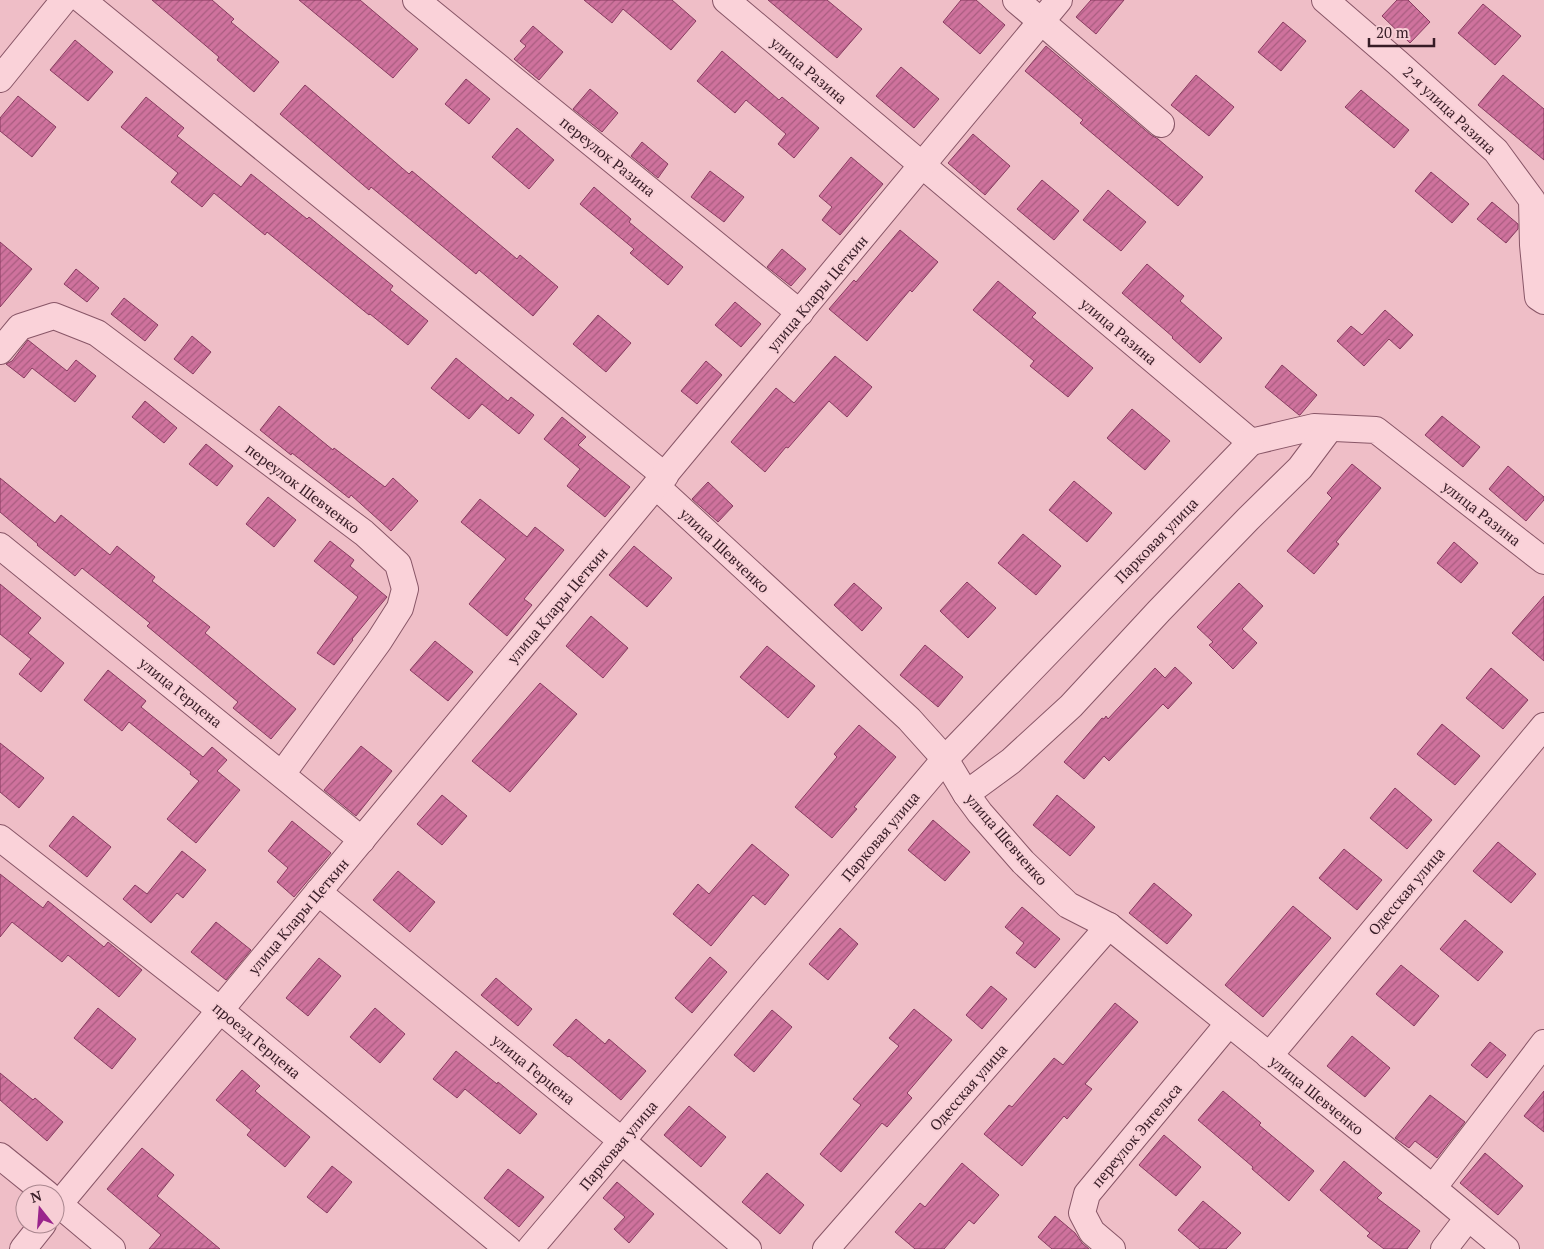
<svg xmlns="http://www.w3.org/2000/svg" width="1544" height="1249" font-family="'PT Serif',serif">
  <style>
    .building { fill: url(#building-hatch); stroke: #883b60 }
    .lines { fill: none; stroke-linecap: round; stroke-linejoin: round }
    .minor-casing { stroke: #885667; stroke-width: 28 }
    .minor { stroke: #fad2d9; stroke-width: 26 }
    .labels { text-anchor: middle; dominant-baseline: central; stroke-width: 4; stroke-linejoin: round; paint-order: stroke }
    .street-label { font-size: 15px; fill: #371c26; stroke: #f7ced5 }
  </style>
  <defs>
    <pattern id="building-hatch" width="6" height="6" patternUnits="userSpaceOnUse" patternTransform="scale(1.25)"><rect width="6" height="6" fill="#cf729d"/><path d="M-1 1l2-2M0 6l6-6M5 7l2-2" fill="none" stroke="#a95d80"/></pattern>
  </defs>
  <rect width="100%" height="100%" fill="#efbec7"/>
  <g class="building">
    <polygon points="152,0 212,0 234,19 231,22 279,62 254,92 217,60 219,57"/>
    <polygon points="299,0 360,0 418,49 393,78"/>
    <polygon points="584,0 672,0 696,21 671,50 623,9 612,23"/>
    <polygon points="768,0 827,0 862,29 837,58"/>
    <polygon points="961,0 976,0 1005,25 980,54 943,22"/>
    <polygon points="1091,0 1124,0 1096,34 1076,17"/>
    <polygon points="1397,0 1408,0 1430,22 1410,43 1382,16"/>
    <polygon points="1483,4 1521,36 1495,65 1458,33"/>
    <polygon points="1283,22 1306,41 1281,71 1258,52"/>
    <polygon points="533,26 563,52 539,80 514,59 526,46 520,41"/>
    <polygon points="75,40 113,72 88,101 50,70"/>
    <polygon points="1046,46 1151,135 1158,139 1203,177 1178,206 1080,123 1083,120 1025,71"/>
    <polygon points="722,51 779,100 782,97 819,128 794,158 778,144 786,134 746,100 735,113 697,81"/>
    <polygon points="901,67 939,99 914,128 876,96"/>
    <polygon points="1196,75 1234,107 1209,136 1171,105"/>
    <polygon points="1503,75 1544,109 1544,160 1478,105"/>
    <polygon points="466,79 490,99 469,124 445,104"/>
    <polygon points="305,85 409,174 412,171 517,259 520,255 558,287 533,316 479,270 476,274 371,187 369,190 280,114"/>
    <polygon points="590,89 618,113 602,132 573,109"/>
    <polygon points="1361,90 1409,130 1394,148 1345,107"/>
    <polygon points="18,96 56,127 32,157 0,131 0,118"/>
    <polygon points="146,97 184,128 177,136 241,187 251,174 307,219 309,217 393,286 390,290 428,321 408,345 370,314 369,315 267,232 265,235 214,193 202,207 171,182 178,173 121,127"/>
    <polygon points="517,128 554,160 529,189 492,157"/>
    <polygon points="973,134 1010,166 985,195 948,163"/>
    <polygon points="642,142 668,164 658,178 631,156"/>
    <polygon points="851,157 883,184 840,235 822,220 832,207 819,196"/>
    <polygon points="710,171 744,197 724,222 691,197"/>
    <polygon points="1431,172 1469,204 1452,223 1415,191"/>
    <polygon points="1042,180 1079,211 1054,240 1017,209"/>
    <polygon points="594,187 631,219 629,222 683,267 668,285 630,253 634,249 580,204"/>
    <polygon points="1108,190 1146,222 1121,251 1083,220"/>
    <polygon points="1492,202 1518,224 1518,229 1506,243 1477,219"/>
    <polygon points="900,230 938,262 912,292 910,290 867,341 829,309 854,280 856,282"/>
    <polygon points="0,242 32,269 0,307"/>
    <polygon points="782,249 806,269 791,286 767,267"/>
    <polygon points="1147,264 1184,296 1180,301 1222,338 1200,363 1172,338 1173,337 1122,293"/>
    <polygon points="76,269 99,288 87,302 64,284"/>
    <polygon points="998,281 1036,313 1032,317 1093,368 1068,397 1030,366 1034,361 973,310"/>
    <polygon points="124,298 158,325 145,341 111,314"/>
    <polygon points="735,302 761,324 741,347 715,325"/>
    <polygon points="1385,310 1413,335 1400,349 1389,339 1364,366 1337,341 1351,326 1362,335"/>
    <polygon points="598,315 631,343 606,372 573,344"/>
    <polygon points="192,336 211,352 193,374 174,359"/>
    <polygon points="28,340 67,371 76,360 96,376 75,402 32,368 24,378 6,364 12,361"/>
    <polygon points="835,356 872,387 847,417 829,401 788,448 786,447 765,472 731,442 776,388 794,403"/>
    <polygon points="456,358 508,401 511,397 534,415 519,434 482,404 469,419 431,388"/>
    <polygon points="706,361 722,375 697,404 681,391"/>
    <polygon points="1282,365 1317,395 1300,415 1299,415 1265,387"/>
    <polygon points="145,401 177,428 164,443 132,417"/>
    <polygon points="279,406 333,450 334,448 385,487 393,478 418,501 391,531 351,495 349,498 292,453 291,455 260,430"/>
    <polygon points="1132,409 1170,441 1145,470 1107,438"/>
    <polygon points="1442,416 1480,447 1463,467 1425,435"/>
    <polygon points="562,417 586,437 578,445 630,487 605,517 567,486 580,469 544,439"/>
    <polygon points="206,444 233,466 217,486 189,464"/>
    <polygon points="1352,464 1381,488 1336,542 1339,544 1314,574 1287,551 1332,498 1327,493"/>
    <polygon points="1508,466 1544,497 1544,500 1526,521 1489,489"/>
    <polygon points="0,478 55,523 61,515 110,555 117,546 155,577 152,581 210,627 205,633 296,709 271,739 233,708 238,702 147,626 150,623 82,568 75,576 37,545 38,544 0,512"/>
    <polygon points="1074,481 1112,513 1087,542 1049,510"/>
    <polygon points="708,482 733,506 718,522 692,499"/>
    <polygon points="268,497 296,520 274,547 246,524"/>
    <polygon points="480,499 527,537 535,527 564,550 524,599 532,605 507,636 469,604 506,559 461,522"/>
    <polygon points="1023,534 1061,566 1036,595 998,563"/>
    <polygon points="330,541 354,560 350,566 387,597 352,639 353,640 334,665 317,653 358,597 314,561"/>
    <polygon points="1454,542 1478,563 1461,583 1437,563"/>
    <polygon points="634,546 672,578 647,607 609,575"/>
    <polygon points="967,582 996,608 968,638 940,611"/>
    <polygon points="854,583 882,608 862,631 834,605"/>
    <polygon points="1239,583 1263,606 1242,629 1257,643 1233,669 1209,645 1213,642 1197,627"/>
    <polygon points="0,584 41,618 28,633 64,663 41,692 19,674 31,659 0,634"/>
    <polygon points="1544,596 1544,661 1512,633"/>
    <polygon points="591,616 628,648 603,678 566,646"/>
    <polygon points="435,641 473,672 448,701 410,670"/>
    <polygon points="925,645 963,677 938,707 900,675"/>
    <polygon points="767,646 815,686 788,718 740,677"/>
    <polygon points="1175,667 1192,683 1168,709 1163,704 1109,761 1104,756 1084,779 1064,762 1102,718 1104,719 1106,716 1108,719 1155,668 1165,678"/>
    <polygon points="1491,668 1528,700 1503,729 1466,698"/>
    <polygon points="108,670 146,701 141,707 203,757 212,747 227,760 217,771 240,790 196,843 167,819 199,781 190,774 191,772 129,722 122,731 84,700"/>
    <polygon points="540,683 577,714 510,792 472,761"/>
    <polygon points="1442,724 1480,756 1455,785 1417,754"/>
    <polygon points="859,725 896,757 854,807 857,809 832,838 795,807 837,757 834,754"/>
    <polygon points="0,743 44,778 19,808 0,792"/>
    <polygon points="361,746 392,771 356,816 324,790"/>
    <polygon points="1395,788 1432,820 1407,849 1370,818"/>
    <polygon points="442,795 467,816 442,845 417,824"/>
    <polygon points="1057,795 1095,827 1070,856 1033,825"/>
    <polygon points="73,816 111,847 87,877 49,846"/>
    <polygon points="933,820 970,852 945,881 908,850"/>
    <polygon points="292,821 331,853 294,897 277,882 288,868 268,851"/>
    <polygon points="1498,842 1536,874 1511,903 1473,871"/>
    <polygon points="752,844 789,875 765,905 753,895 711,946 673,914 698,884 709,894"/>
    <polygon points="1344,849 1382,880 1357,910 1319,878"/>
    <polygon points="182,851 206,870 183,898 177,893 151,923 123,899 135,885 147,894"/>
    <polygon points="398,871 435,902 410,932 373,900"/>
    <polygon points="0,874 43,908 48,901 104,947 108,942 142,970 119,997 68,955 62,962 12,922 0,937"/>
    <polygon points="1154,883 1192,915 1167,944 1129,913"/>
    <polygon points="1293,906 1331,938 1263,1017 1225,985"/>
    <polygon points="1022,907 1060,939 1035,968 1016,953 1024,943 1005,927"/>
    <polygon points="1465,920 1503,952 1478,981 1440,949"/>
    <polygon points="216,922 251,950 226,980 191,952"/>
    <polygon points="840,928 858,944 828,980 809,964"/>
    <polygon points="710,957 727,972 692,1013 675,998"/>
    <polygon points="319,958 341,976 308,1016 286,998"/>
    <polygon points="1401,965 1439,996 1414,1026 1376,994"/>
    <polygon points="496,978 532,1009 518,1026 481,995"/>
    <polygon points="991,986 1007,999 982,1029 966,1015"/>
    <polygon points="1115,1003 1138,1022 1085,1084 1092,1089 1067,1119 1064,1116 1022,1166 984,1134 1009,1105 1012,1107 1054,1058 1063,1065"/>
    <polygon points="98,1008 136,1039 112,1069 74,1038"/>
    <polygon points="375,1008 405,1034 380,1063 350,1037"/>
    <polygon points="914,1009 952,1040 907,1093 912,1098 887,1127 882,1123 841,1172 820,1154 861,1105 853,1099 899,1046 889,1038"/>
    <polygon points="772,1010 792,1027 754,1072 734,1055"/>
    <polygon points="576,1019 605,1044 609,1039 646,1071 621,1100 569,1056 568,1057 553,1045"/>
    <polygon points="1352,1036 1390,1068 1365,1097 1327,1066"/>
    <polygon points="1490,1042 1506,1055 1487,1078 1471,1065"/>
    <polygon points="456,1051 497,1084 498,1082 537,1114 520,1134 465,1089 457,1098 433,1079"/>
    <polygon points="242,1070 260,1086 255,1091 310,1137 285,1167 247,1135 251,1130 216,1100"/>
    <polygon points="0,1073 33,1100 35,1098 63,1122 47,1141 0,1100"/>
    <polygon points="1223,1091 1261,1123 1259,1125 1314,1171 1289,1201 1252,1169 1253,1167 1198,1120"/>
    <polygon points="1544,1091 1544,1132 1524,1116"/>
    <polygon points="1430,1095 1465,1122 1437,1158 1415,1141 1409,1148 1395,1138"/>
    <polygon points="689,1106 726,1137 701,1167 664,1135"/>
    <polygon points="1164,1135 1201,1167 1176,1196 1139,1165"/>
    <polygon points="142,1148 174,1175 157,1196 220,1249 149,1249 161,1235 107,1189"/>
    <polygon points="1485,1153 1523,1186 1498,1215 1460,1183"/>
    <polygon points="1344,1161 1382,1193 1377,1198 1420,1231 1407,1249 1384,1249 1367,1236 1370,1233 1320,1190"/>
    <polygon points="962,1163 999,1195 974,1224 969,1220 944,1249 915,1249 895,1232 920,1203 925,1207"/>
    <polygon points="332,1166 352,1182 327,1213 307,1197"/>
    <polygon points="508,1169 544,1197 519,1227 484,1198"/>
    <polygon points="767,1173 804,1205 780,1234 742,1202"/>
    <polygon points="617,1182 654,1214 629,1243 614,1229 625,1217 603,1198"/>
    <polygon points="1203,1201 1241,1233 1226,1249 1200,1249 1178,1230"/>
    <polygon points="1055,1216 1075,1233 1082,1243 1089,1249 1052,1249 1038,1237"/>
  </g>
  <g class="lines">
    <g class="minor-casing">
      <g id="minor">
        <polyline points="82,0 665,476"/>
        <polyline points="416,0 800,313"/>
        <polyline points="726,0 1251,442 1314,427 1376,430 1544,561"/>
        <polyline points="1016,0 1161,124"/>
        <polyline points="1325,0 1398,63 1496,151 1532,200 1533,245 1538,297 1544,301"/>
        <polyline points="0,79 64,0"/>
        <polyline points="0,351 20,327 54,316 97,333 364,533 398,564 405,589 400,608 379,641 282,774"/>
        <polyline points="656,486 909,719 945,759 966,794 980,813 1023,862 1068,905 1109,926 1433,1188 1506,1249"/>
        <polyline points="0,546 362,840"/>
        <polyline points="966,794 1011,761 1071,706 1159,611 1248,519 1300,468 1330,428"/>
        <polyline points="0,838 220,1010 508,1249"/>
        <polyline points="318,892 622,1141 748,1249"/>
        <polyline points="1269,1056 1544,726"/>
        <polyline points="0,1156 47,1194"/>
        <polyline points="1433,1188 1544,1043"/>
        <polyline points="55,1201 112,1249"/>
        <polyline points="55,1209 1059,0"/>
        <polyline points="23,1249 43,1224"/>
        <polyline points="530,1249 945,759 1251,442"/>
        <polyline points="826,1249 1109,926"/>
        <polyline points="1112,1249 1092,1232 1082,1213 1087,1194 1229,1023"/>
        <polyline points="1444,1249 1468,1218"/>
      </g>
    </g>
    <use href="#minor" class="minor"/>
  </g>
  <g class="labels">
    <g class="street-label">
      <text transform="translate(809 70) rotate(40)">улица Разина</text>
      <text transform="translate(1450 110) rotate(43)">2-я улица Разина</text>
      <text transform="translate(608 156) rotate(39)">переулок Разина</text>
      <text transform="translate(817 293) rotate(-50)">улица Клары Цеткин</text>
      <text transform="translate(1119 331) rotate(40)">улица Разина</text>
      <text transform="translate(303 488) rotate(37)">переулок Шевченко</text>
      <text transform="translate(1482 513) rotate(38)">улица Разина</text>
      <text transform="translate(1156 540) rotate(-46)">Парковая улица</text>
      <text transform="translate(725 550) rotate(43)">улица Шевченко</text>
      <text transform="translate(557 605) rotate(-50)">улица Клары Цеткин</text>
      <text transform="translate(181 692) rotate(39)">улица Герцена</text>
      <text transform="translate(880 836) rotate(-50)">Парковая улица</text>
      <text transform="translate(1007 839) rotate(49)">улица Шевченко</text>
      <text transform="translate(1406 891) rotate(-50)">Одесская улица</text>
      <text transform="translate(298 916) rotate(-50)">улица Клары Цеткин</text>
      <text transform="translate(257 1040) rotate(40)">проезд Герцена</text>
      <text transform="translate(534 1069) rotate(39)">улица Герцена</text>
      <text transform="translate(968 1087) rotate(-49)">Одесская улица</text>
      <text transform="translate(1317 1095) rotate(39)">улица Шевченко</text>
      <text transform="translate(1136 1135) rotate(-50)">переулок Энгельса</text>
      <text transform="translate(618 1145) rotate(-50)">Парковая улица</text>
    </g>
  </g>
  <g transform="translate(40 1209) rotate(343)"><circle r="24" fill="#f7ced5" stroke="#aa878f"/>
  <path d="M0-4L9 19L0 12L-9 19Z" fill="#9a248c"/>
  <text y="-8" font-size="14" font-weight="bold" text-anchor="middle" fill="#371c26">N</text>
  </g>
  <path d="M1369 38v8h65v-8" fill="none" stroke="#371c26" stroke-width="2.5"/>
  <text x="1376" y="38" font-size="15" fill="#371c26" stroke="#f7ced5" stroke-width="4" paint-order="stroke">20 m</text>
</svg>
